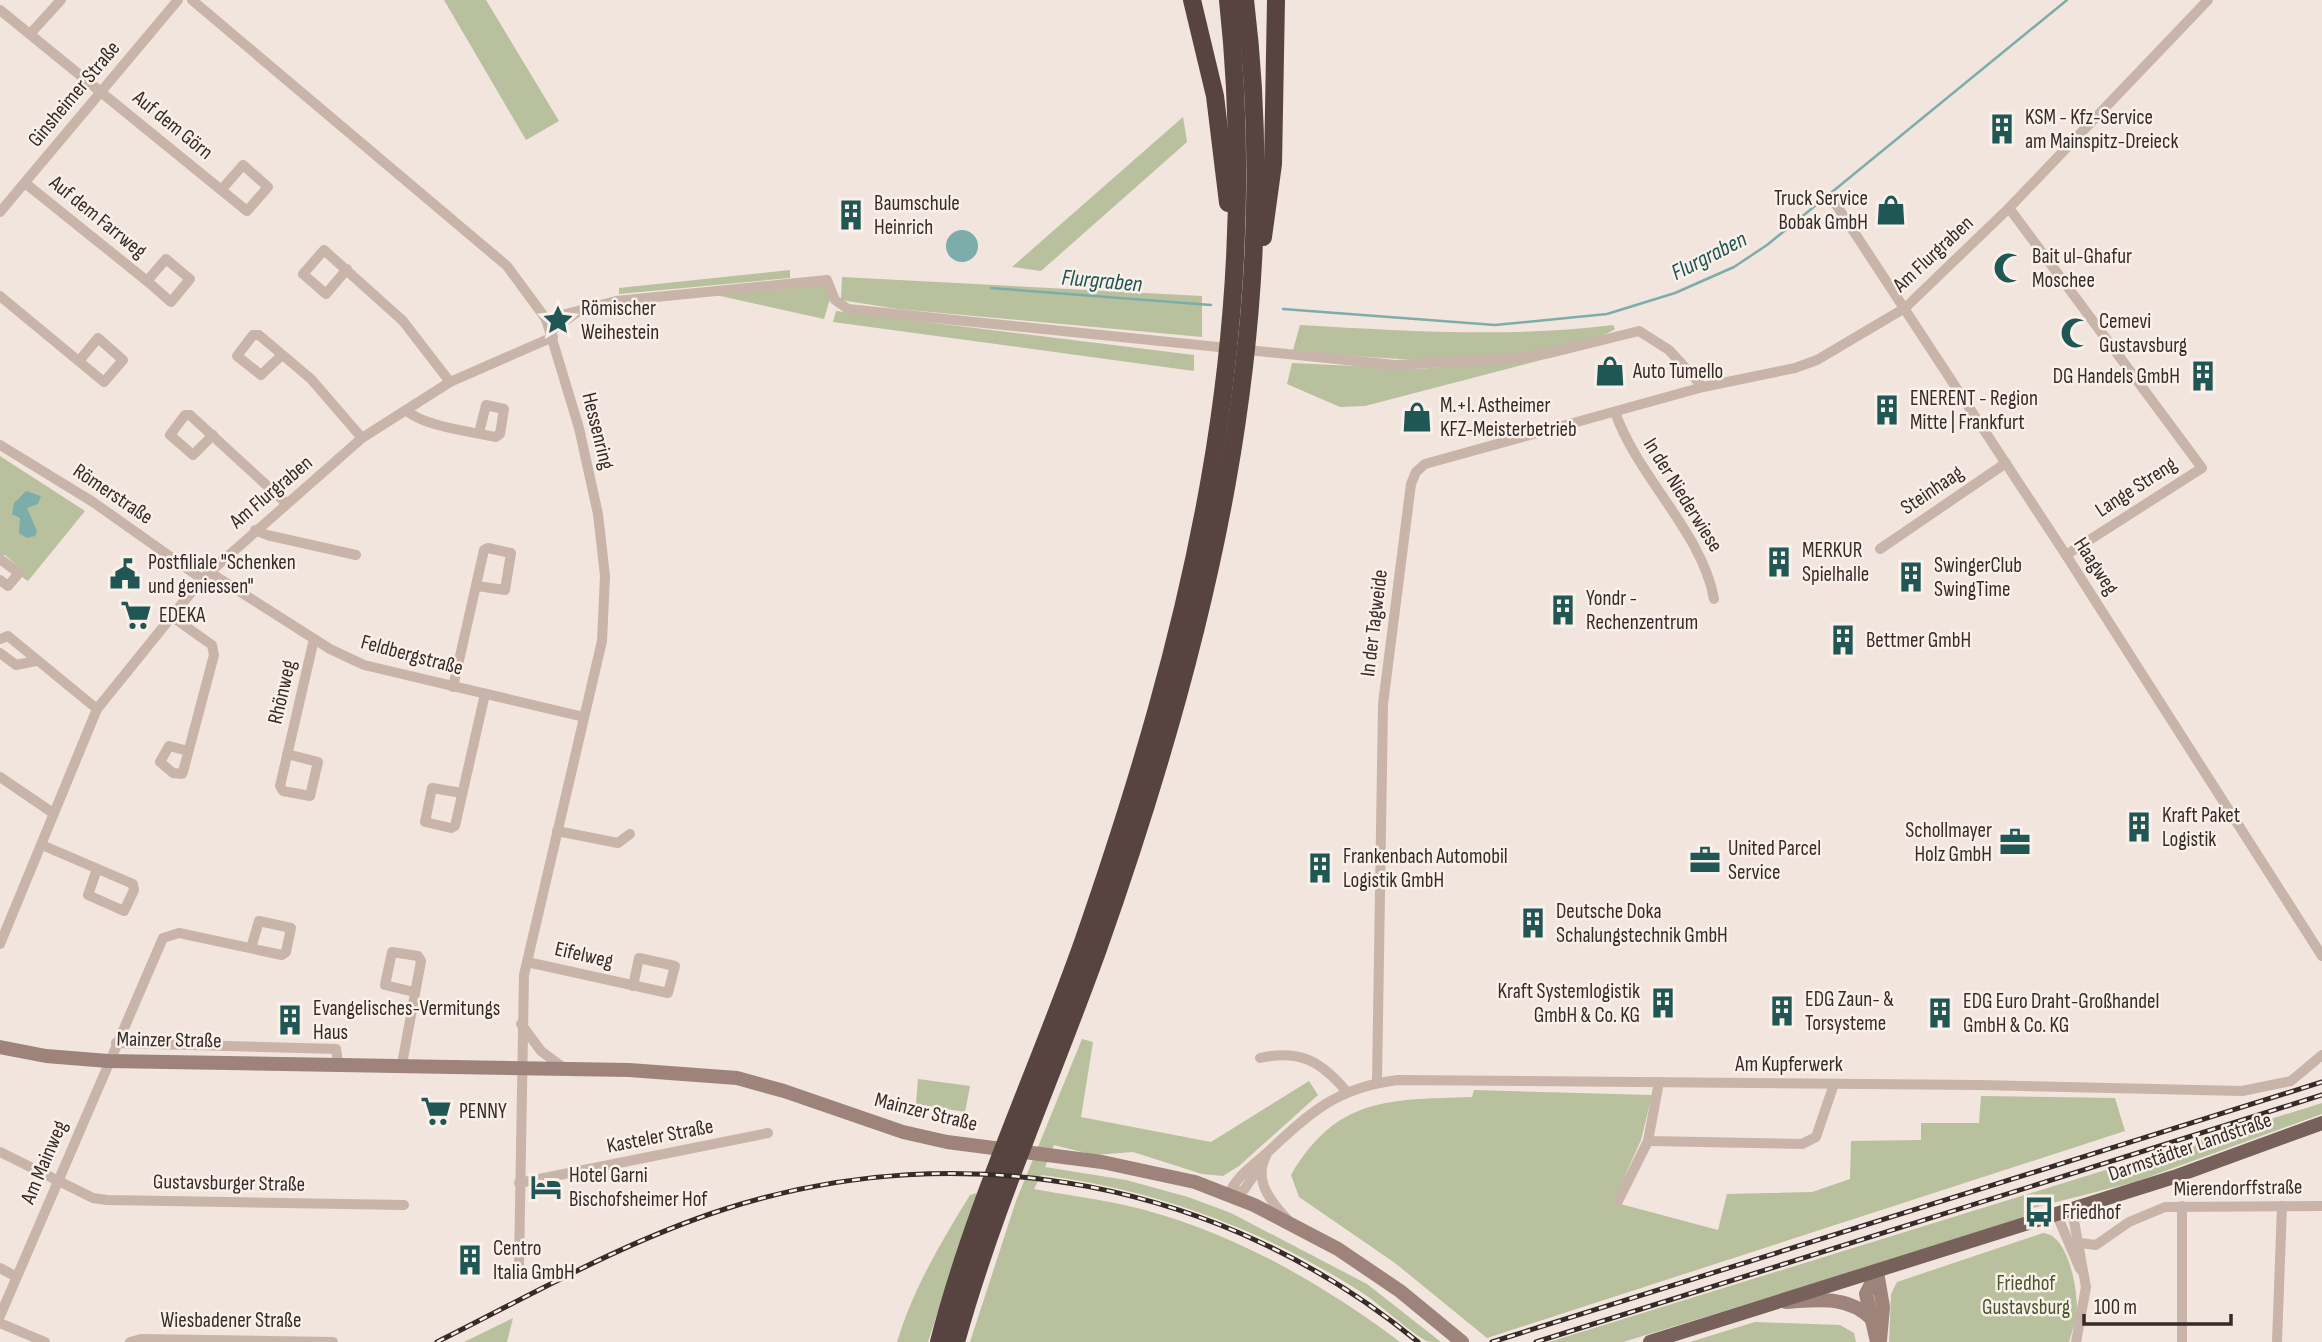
<svg xmlns="http://www.w3.org/2000/svg" width="2322" height="1342" font-family="'Sofia Sans Condensed',sans-serif">
  <style>
    .green { fill: #b8c09d }
    .water { fill: #7dadaa }
    .lines { fill: none; stroke-linecap: round; stroke-linejoin: round }
    .stream { stroke: #7dadaa; stroke-width: 2.5 }
    .street { stroke: #c9b4a9; stroke-width: 10 }
    .secondary { stroke: #9d837a; stroke-width: 14 }
    .primary { stroke: #78615a; stroke-width: 14 }
    .highway { stroke: #574440; stroke-width: 18 }
    .rail-casing { stroke: #362b29; stroke-width: 5 }
    .rail { stroke: #f9f0e9; stroke-width: 2.5; stroke-dasharray: 8; stroke-linecap: butt }
    .labels { text-anchor: middle; dominant-baseline: central; stroke-width: 5; stroke-linejoin: round; paint-order: stroke }
    .street-label { font-size: 21px; fill: #362b29; stroke: #f9f0e9 }
    .poi-label { font-size: 21px; fill: #362b29; stroke: #f9f0e9; text-anchor: start }
    .park-label { font-size: 21px; fill: #4a542d; stroke: #f9f0e9 }
    .water-label { font-size: 23px; font-style: italic; fill: #205654; stroke: #f9f0e9 }
  </style>
  <rect width="100%" height="100%" fill="#f1e5dd"/>
  <g class="green">
    <polygon points="444,0 486,0 559,121 526,140"/>
    <polygon points="1183,117 1187,142 1041,271 1012,267"/>
    <polygon points="790,270 790,278 619,294 619,288"/>
    <polygon points="842,277 1202,296 1202,337 898,309 841,300"/>
    <polygon points="824,285 830,299 824,319 716,295"/>
    <polygon points="836,311 1194,355 1194,371 833,322"/>
    <path d="M1300,325C1405,331 1508,338 1613,325L1615,329C1604,337 1584,340 1570,344C1478,368 1386,360 1293,350Z"/>
    <polygon points="1633,336 1365,406 1340,407 1287,384 1292,363 1418,369 1520,361"/>
    <polygon points="0,456 85,511 28,581 19,575 22,570 5,555 0,556"/>
    <path d="M1082,1039L1093,1042L1081,1117L1211,1142L1309,1081L1318,1095L1239,1166L1223,1176L1202,1174L1133,1152L1094,1155L1054,1145L1045,1167L1126,1180L1188,1197L1231,1213L1367,1284L1441,1342C1436,1342 1429,1342 1426,1341C1400,1325 1379,1302 1353,1287C1256,1227 1153,1189 1041,1175L1034,1189C1064,1195 1094,1198 1124,1205C1224,1227 1319,1281 1400,1342H970L1016,1201Z"/>
    <polygon points="918,1079 970,1086 965,1112 916,1104"/>
    <path d="M1474,1090L1652,1095L1641,1140L1613,1202L1718,1230L1727,1194L1812,1192L1850,1179L1851,1141L1921,1140V1123H1979L1981,1096L2115,1098L2125,1131L1487,1338L1395,1263L1299,1197L1291,1175C1337,1096 1390,1100 1472,1097Z"/>
    <polygon points="2322,1103 2322,1114 2135,1182 2033,1208 2031,1212 2015,1222 1623,1342 1549,1342"/>
    <path d="M977,1193L928,1342H897C913,1289 941,1242 970,1195Z"/>
    <path d="M2043,1233C2069,1235 2077,1289 2077,1309C2076,1320 2072,1332 2069,1342H1889L1891,1294L1897,1282Z"/>
    <polygon points="513,1318 507,1342 464,1342"/>
    <polygon points="1755,1322 1840,1325 1854,1333 1856,1342 1690,1342"/>
  </g>
  <g class="water">
    <circle cx="962" cy="246" r="16"/>
    <polygon points="26,491 41,496 38,504 27,508 37,531 35,536 27,538 19,533 20,518 12,514 14,503"/>
  </g>
  <g class="lines">
    <g class="stream">
      <polyline points="991,288 1211,305"/>
      <polyline points="1283,309 1495,325 1607,314 1675,293 1734,267 1767,245 2067,0"/>
    </g>
    <g class="street">
      <polyline points="192,0 507,266 546,319 579,428 598,514 605,576 602,641 524,975 519,1265"/>
      <polyline points="0,10 247,211 268,187 243,165 222,189"/>
      <polyline points="30,34 61,0"/>
      <polyline points="25,183 147,281"/>
      <polyline points="1833,200 2066,555 2322,956"/>
      <polyline points="2009,208 2202,468 2066,555"/>
      <polyline points="0,212 178,0"/>
      <polygon points="166,259 190,279 171,302 147,281"/>
      <polyline points="347,269 326,294 303,274 324,250 403,321 450,382"/>
      <polyline points="0,296 104,382 123,360 98,338 79,361"/>
      <polyline points="546,319 616,301 827,280 835,300 848,309 1395,365 1506,359 1550,353 1639,331 1669,350 1703,387 1795,368 1817,360 1905,308 2009,208 2208,0"/>
      <polyline points="551,331 576,313"/>
      <polyline points="282,355 261,375 237,356 253,335 259,335 311,379 362,438"/>
      <path d="M406,410C422,426 473,432 496,437L500,434L504,409L486,405L479,433"/>
      <path d="M1615,412C1638,478 1702,532 1714,599"/>
      <polyline points="213,435 193,455 170,435 185,415 190,415 286,503"/>
      <polyline points="0,445 93,502 202,579"/>
      <polyline points="255,530 267,535 356,555"/>
      <polyline points="1880,549 2006,463"/>
      <polyline points="0,559 19,573 8,586 0,580"/>
      <polyline points="209,572 330,649 364,665 584,717"/>
      <polyline points="171,616 212,645 214,655 183,772 182,774 173,773 160,762 169,746 188,751"/>
      <polyline points="0,639 8,636 97,709"/>
      <polyline points="0,653 16,665 36,661"/>
      <polyline points="453,687 484,550 488,548 511,553 505,590 477,586"/>
      <polyline points="287,754 318,762 310,796 283,791 280,786 314,639"/>
      <polyline points="0,777 53,813"/>
      <polyline points="462,793 432,788 425,822 451,828 455,826 485,694"/>
      <polyline points="557,831 618,843 630,834"/>
      <polyline points="42,845 133,884 134,890 124,911 88,895 97,869"/>
      <polyline points="0,944 97,709 202,579 362,438 450,382 553,337"/>
      <polyline points="527,962 668,993 675,966 639,958 633,986"/>
      <polyline points="521,1024 541,1051 564,1068"/>
      <polyline points="116,1043 336,1049 338,1063"/>
      <path d="M1260,1058C1299,1049 1321,1061 1346,1091"/>
      <polyline points="402,1064 421,961 418,956 392,952 385,985 414,992"/>
      <polyline points="1377,1082 1383,704 1411,484 1416,472 1425,464 1703,387"/>
      <polyline points="1659,1082 1648,1141 1802,1144 1816,1137 1834,1084"/>
      <polyline points="0,1152 93,1198 107,1200 404,1205"/>
      <path d="M1266,1156C1253,1180 1271,1202 1287,1219"/>
      <polyline points="519,1183 768,1133"/>
      <path d="M1229,1194C1237,1175 1254,1165 1269,1151C1311,1111 1339,1087 1398,1080L1979,1085L2242,1091L2291,1081L2322,1055"/>
      <polyline points="1229,1194 1244,1190 1260,1166"/>
      <polyline points="1618,1201 1648,1141"/>
      <polyline points="2072,1210 2086,1287 2076,1342"/>
      <polyline points="2057,1215 2080,1269"/>
      <polyline points="2080,1243 2096,1245 2129,1222 2165,1207 2322,1206"/>
      <polyline points="0,1268 15,1276"/>
      <polyline points="0,1316 163,938 179,933 282,955 286,952 291,928 259,921 251,948"/>
      <polyline points="0,1323 45,1342"/>
      <polyline points="130,1342 141,1339 333,1342"/>
      <polyline points="2182,1342 2182,1206"/>
      <polyline points="2277,1342 2282,1206"/>
    </g>
    <g class="secondary">
      <polyline points="0,1047 46,1056 108,1061 629,1070 737,1078 784,1091 903,1132 947,1142 1102,1162 1195,1182 1254,1205 1338,1249 1400,1291 1462,1342"/>
      <polyline points="1877,1272 1866,1294 1877,1342"/>
      <polyline points="1877,1272 1883,1307 1880,1340"/>
      <path d="M1786,1302C1818,1300 1848,1295 1872,1319"/>
    </g>
    <polyline class="primary" points="1650,1342 2174,1177 2322,1123"/>
    <g class="highway">
      <polyline points="1192,0 1215,96 1228,203"/>
      <polyline points="1263,237 1273,164 1276,0"/>
      <path d="M939,1342C974,1205 1036,1075 1083,942C1192,629 1264,334 1228,0"/>
      <path d="M956,1342C993,1208 1051,1080 1098,949C1206,644 1285,325 1245,0"/>
    </g>
    <g class="rail-casing">
      <g id="rail">
        <path d="M437,1342C531,1295 625,1241 725,1209C965,1132 1224,1182 1418,1342"/>
        <polyline points="1492,1342 2322,1082"/>
        <polyline points="1536,1342 2322,1095"/>
      </g>
    </g>
    <use href="#rail" class="rail"/>
  </g>
  <defs>
    <g id="building-bare" transform="scale(2.415)"><path d="M-4-6H4V6H1V3H-1V6H-4ZM-2.5-4.3h1.7v1.8h-1.7ZM.8-4.3h1.7v1.8H.8ZM-2.5-1h1.7V.8h-1.7ZM.8-1h1.7V.8H.8Z" fill="#205654" stroke="#f9f0e9" stroke-width="2.5" paint-order="stroke"/></g>
    <g id="shop-bare" transform="scale(2.415)"><path d="M-5-2.5h2.3a2.7 3.5 0 0 1 5.4 0H5L5.5 6h-11ZM-1.5-2.5h3a1.5 2.3 0 0 0-3 0Z" fill="#205654" stroke="#f9f0e9" stroke-width="2.5" paint-order="stroke"/></g>
    <g id="mosque-bare" transform="scale(2.415)"><path d="M3.5-4.9A6 6 0 1 0 3.5 4.9A5 5 0 1 1 3.5-4.9Z" fill="#205654" stroke="#f9f0e9" stroke-width="2.5" paint-order="stroke"/></g>
    <g id="sight-bare" transform="scale(2.415)"><path d="M0-6L1.8-2.2L6-1.7L2.9 1.2L3.7 5.4L0 3.3L-3.7 5.4L-2.9 1.2L-6-1.7L-1.8-2.2Z" fill="#205654" stroke="#f9f0e9" stroke-width="2.5" paint-order="stroke"/></g>
    <g id="civic-bare" transform="scale(2.415)"><path d="M-.6-6.5H3V-4.5H.6V-3L4-1V1h2V6H-6V1h2V-1L-.6-3ZM-1.2 2.5V6h2.4V2.5Z" fill="#205654" stroke="#f9f0e9" stroke-width="2.5" paint-order="stroke"/></g>
    <g id="supermarket-bare" transform="scale(2.415)"><path d="M-6-5.5h2.5l.6 2H6L4.5 2H-2.5L-4.4-4H-6ZM-1.5 3.2a1.3 1.3 0 1 0 .1 0ZM3 3.2a1.3 1.3 0 1 0 .1 0Z" fill="#205654" stroke="#f9f0e9" stroke-width="2.5" paint-order="stroke"/></g>
    <g id="office-bare" transform="scale(2.415)"><path d="M-6-3h4V-5.5h4V-3h4V5H-6ZM-1-4.5V-3h2v-1.5ZM-6 0V1H6V0Z" fill="#205654" stroke="#f9f0e9" stroke-width="2.5" paint-order="stroke"/></g>
    <g id="hotel-bare" transform="scale(2.415)"><path d="M-6-4.5h1.5V1H6V5H4.5V3h-9V5H-6ZM-4 0a1.8 1.8 0 1 1 3.6 0ZM.5 0V-2.5h3Q6-2.5 6 0Z" fill="#205654" stroke="#f9f0e9" stroke-width="2.5" paint-order="stroke"/></g>
    <g id="bus-bare" transform="scale(2.415)"><path d="M-5-6H5V4H4V6H2V4H-2V6H-4V4H-5ZM-3.5-4V0h7V-4ZM-3.5 1.2v1.5H-2V1.2ZM2 1.2v1.5H3.5V1.2Z" fill="#205654" stroke="#f9f0e9" stroke-width="2.5" paint-order="stroke"/></g>
  </defs>
  <g fill-rule="evenodd">
    <use href="#building-bare" x="2002" y="129"/>
    <use href="#shop-bare" x="1891" y="210"/>
    <use href="#building-bare" x="851" y="215"/>
    <use href="#mosque-bare" x="2009" y="268"/>
    <use href="#sight-bare" x="558" y="320"/>
    <use href="#mosque-bare" x="2076" y="333"/>
    <use href="#shop-bare" x="1610" y="371"/>
    <use href="#building-bare" x="2203" y="376"/>
    <use href="#building-bare" x="1887" y="410"/>
    <use href="#shop-bare" x="1417" y="417"/>
    <use href="#building-bare" x="1779" y="562"/>
    <use href="#civic-bare" x="125" y="574"/>
    <use href="#building-bare" x="1911" y="577"/>
    <use href="#building-bare" x="1563" y="610"/>
    <use href="#supermarket-bare" x="136" y="615"/>
    <use href="#building-bare" x="1843" y="640"/>
    <use href="#building-bare" x="2139" y="827"/>
    <use href="#office-bare" x="2015" y="842"/>
    <use href="#office-bare" x="1705" y="860"/>
    <use href="#building-bare" x="1320" y="868"/>
    <use href="#building-bare" x="1533" y="923"/>
    <use href="#building-bare" x="1663" y="1003"/>
    <use href="#building-bare" x="1782" y="1011"/>
    <use href="#building-bare" x="1940" y="1013"/>
    <use href="#building-bare" x="290" y="1020"/>
    <use href="#supermarket-bare" x="436" y="1111"/>
    <use href="#hotel-bare" x="546" y="1187"/>
    <use href="#bus-bare" x="2039" y="1212"/>
    <use href="#building-bare" x="470" y="1260"/>
  </g>
  <g class="labels">
    <g class="street-label">
      <text transform="translate(74 94) rotate(-50)">Ginsheimer Straße</text>
      <text transform="translate(173 125) rotate(39)">Auf dem Görn</text>
      <text transform="translate(98 217) rotate(39)">Auf dem Farrweg</text>
      <text transform="translate(1933 254) rotate(-43)">Am Flurgraben</text>
      <text transform="translate(598 431) rotate(76)">Hessenring</text>
      <text transform="translate(2136 487) rotate(-33)">Lange Streng</text>
      <text transform="translate(1932 490) rotate(-34)">Steinhaag</text>
      <text transform="translate(271 492) rotate(-40)">Am Flurgraben</text>
      <text transform="translate(113 494) rotate(34)">Römerstraße</text>
      <text transform="translate(1683 495) rotate(58)">In der Niederwiese</text>
      <text transform="translate(2096 566) rotate(57)">Haagweg</text>
      <text transform="translate(1374 623) rotate(-83)">In der Tagweide</text>
      <text transform="translate(412 655) rotate(15)">Feldbergstraße</text>
      <text transform="translate(282 692) rotate(-77)">Rhönweg</text>
      <text transform="translate(584 955) rotate(13)">Eifelweg</text>
      <text transform="translate(169 1040) rotate(1)">Mainzer Straße</text>
      <text x="1789" y="1064">Am Kupferwerk</text>
      <text transform="translate(926 1112) rotate(14)">Mainzer Straße</text>
      <text transform="translate(660 1136) rotate(-11)">Kasteler Straße</text>
      <text transform="translate(2190 1147) rotate(-19)">Darmstädter Landstraße</text>
      <text transform="translate(44 1162) rotate(-67)">Am Mainweg</text>
      <text transform="translate(229 1183) rotate(1)">Gustavsburger Straße</text>
      <text transform="translate(2238 1188) rotate(-1)">Mierendorffstraße</text>
      <text x="231" y="1320">Wiesbadener Straße</text>
    </g>
    <g class="poi-label">
      <text x="2025" y="117">KSM - Kfz-Service<tspan x="2025" dy="24">am Mainspitz-Dreieck</tspan></text>
      <text x="1868" y="198" text-anchor="end">Truck Service<tspan x="1868" dy="24">Bobak GmbH</tspan></text>
      <text x="874" y="203">Baumschule<tspan x="874" dy="24">Heinrich</tspan></text>
      <text x="2032" y="256">Bait ul-Ghafur<tspan x="2032" dy="24">Moschee</tspan></text>
      <text x="581" y="308">Römischer<tspan x="581" dy="24">Weihestein</tspan></text>
      <text x="2099" y="321">Cemevi<tspan x="2099" dy="24">Gustavsburg</tspan></text>
      <text x="1633" y="371">Auto Tumello</text>
      <text x="2180" y="376" text-anchor="end">DG Handels GmbH</text>
      <text x="1910" y="398">ENERENT - Region<tspan x="1910" dy="24">Mitte | Frankfurt</tspan></text>
      <text x="1440" y="405">M.+I. Astheimer<tspan x="1440" dy="24">KFZ-Meisterbetrieb</tspan></text>
      <text x="1802" y="550">MERKUR<tspan x="1802" dy="24">Spielhalle</tspan></text>
      <text x="148" y="562">Postfiliale "Schenken<tspan x="148" dy="24">und geniessen"</tspan></text>
      <text x="1934" y="565">SwingerClub<tspan x="1934" dy="24">SwingTime</tspan></text>
      <text x="1586" y="598">Yondr -<tspan x="1586" dy="24">Rechenzentrum</tspan></text>
      <text x="159" y="615">EDEKA</text>
      <text x="1866" y="640">Bettmer GmbH</text>
      <text x="2162" y="815">Kraft Paket<tspan x="2162" dy="24">Logistik</tspan></text>
      <text x="1992" y="830" text-anchor="end">Schollmayer<tspan x="1992" dy="24">Holz GmbH</tspan></text>
      <text x="1728" y="848">United Parcel<tspan x="1728" dy="24">Service</tspan></text>
      <text x="1343" y="856">Frankenbach Automobil<tspan x="1343" dy="24">Logistik GmbH</tspan></text>
      <text x="1556" y="911">Deutsche Doka<tspan x="1556" dy="24">Schalungstechnik GmbH</tspan></text>
      <text x="1640" y="991" text-anchor="end">Kraft Systemlogistik<tspan x="1640" dy="24">GmbH &amp; Co. KG</tspan></text>
      <text x="1805" y="999">EDG Zaun- &amp;<tspan x="1805" dy="24">Torsysteme</tspan></text>
      <text x="1963" y="1001">EDG Euro Draht-Großhandel<tspan x="1963" dy="24">GmbH &amp; Co. KG</tspan></text>
      <text x="313" y="1008">Evangelisches-Vermitungs<tspan x="313" dy="24">Haus</tspan></text>
      <text x="459" y="1111">PENNY</text>
      <text x="569" y="1175">Hotel Garni<tspan x="569" dy="24">Bischofsheimer Hof</tspan></text>
      <text x="2062" y="1212">Friedhof</text>
      <text x="493" y="1248">Centro<tspan x="493" dy="24">Italia GmbH</tspan></text>
    </g>
    <g class="park-label">
      <text x="2026" y="1283">Friedhof<tspan x="2026" dy="24">Gustavsburg</tspan></text>
    </g>
    <g class="water-label">
      <text transform="translate(1709 256) rotate(-27)">Flurgraben</text>
      <text transform="translate(1102 281) rotate(5)">Flurgraben</text>
    </g>
  </g>
  <path d="M2084 1314v10h147v-10" fill="none" stroke="#362b29" stroke-width="3.5"/>
  <text x="2094" y="1314" font-size="21" fill="#362b29" stroke="#f9f0e9" stroke-width="5" paint-order="stroke">100 m</text>
</svg>
